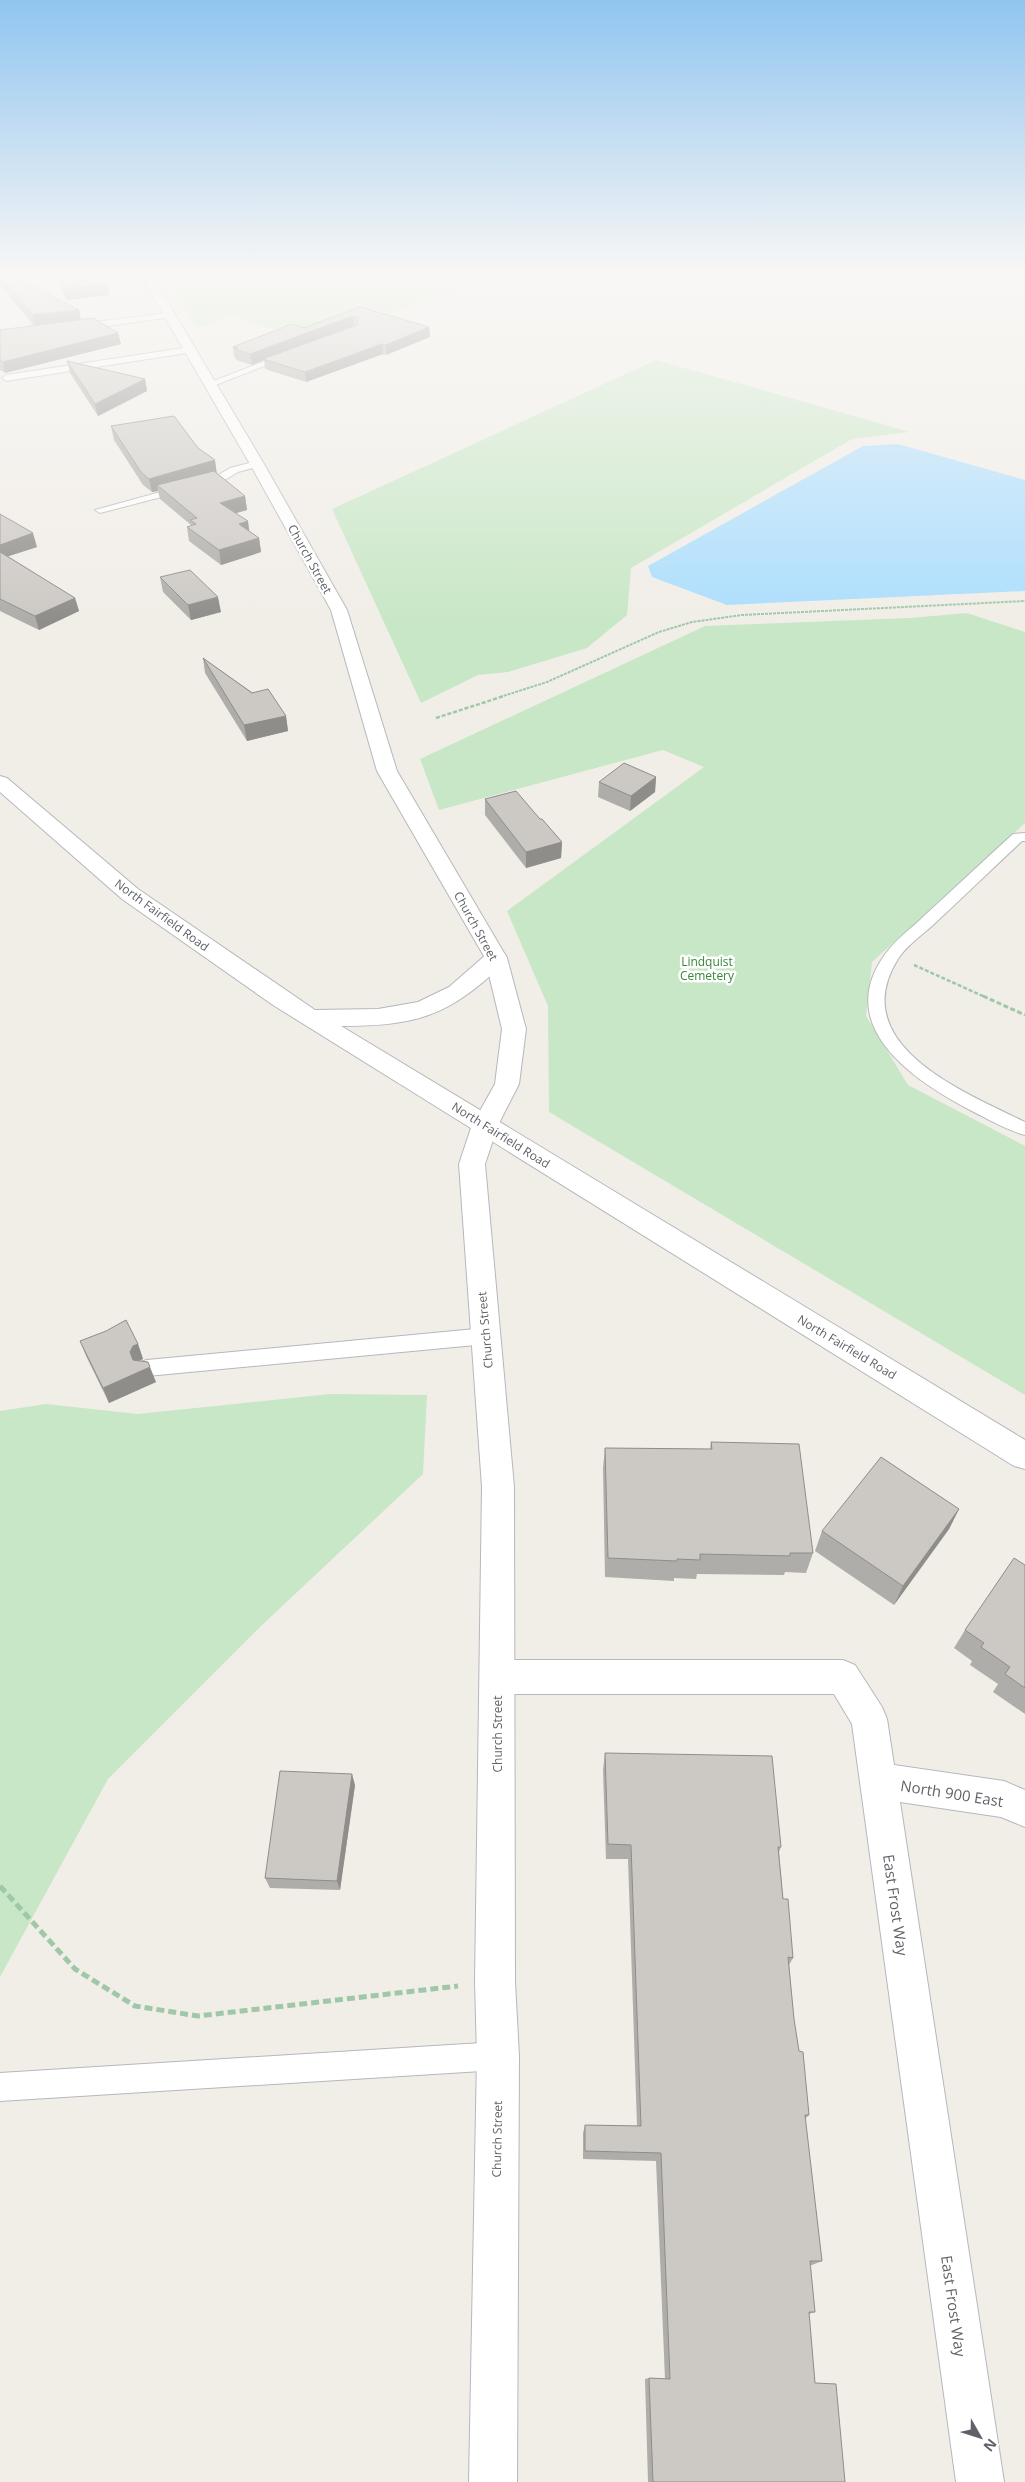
<svg xmlns="http://www.w3.org/2000/svg" width="1025" height="2482" font-family="'Open Sans',sans-serif">
  <style>
    .green { fill: #c8e7c6 }
    .water { fill: #acdefd }
    .lines { fill: none; stroke-linecap: round; stroke-linejoin: round }
    .service-casing { stroke: #b5b8bc; stroke-width: 2 }
    .minor-casing { stroke: #b5b8bc; stroke-width: 2 }
    .tertiary-casing { stroke: #b5b8bc; stroke-width: 2 }
    .secondary-casing { stroke: #b4b7bc; stroke-width: 2 }
    .path-far3 { stroke: #9fc8a8; stroke-width: 2; stroke-dasharray: 3 1; stroke-linecap: butt }
    .path-far2 { stroke: #9fc8a8; stroke-width: 2.5; stroke-dasharray: 4 2; stroke-linecap: butt }
    .path-far1 { stroke: #9fc8a8; stroke-width: 3; stroke-dasharray: 5 2.5; stroke-linecap: butt }
    .path { stroke: #9fc8a8; stroke-width: 5; stroke-dasharray: 8 4; stroke-linecap: butt }
    .service { fill: #fff; fill-rule: evenodd }
    .minor { fill: #fff; fill-rule: evenodd }
    .tertiary { fill: #fff; fill-rule: evenodd }
    .secondary { fill: #fff; fill-rule: evenodd }
    .wall { fill: #afada9 }
    .shaded-wall { fill: #8f8d8a }
    .building { fill: #ccc9c5; stroke: #8f8d8a }
    .labels { text-anchor: middle; dominant-baseline: central; stroke-width: 5; stroke-linejoin: round; paint-order: stroke }
    .street-label { font-size: 12px; fill: #5f6368; stroke: #fff }
    .park-label { font-size: 12px; fill: #398638; stroke: #fff }
    .near-street-label { font-size: 15px; fill: #5f6368; stroke: #fff }
  </style>
  <rect width="100%" height="100%" fill="#f1eee8"/>
  <g class="green">
    <polygon points="230,276 234,278 247,276 491,276 389,314 378,310 303,338 232,316 198,328 169,283"/>
    <polygon points="656,360 910,432 852,439 631,568 627,615 587,648 508,672 478,675 421,703 332,509"/>
    <polygon points="967,613 1025,632 1025,823 872,962 866,1016 908,1085 1025,1146 1025,1395 549,1112 548,1006 507,911 704,767 663,750 439,810 420,759 705,626 909,618"/>
    <polygon points="330,1394 427,1395 423,1474 261,1626 108,1779 0,1977 0,1411 46,1404 138,1414"/>
  </g>
  <polygon class="water" points="898,444 1025,480 1025,591 727,605 652,577 648,566 863,446"/>
  <g class="lines">
    <g class="service-casing">
      <g id="service">
        <polygon points="169,313 173,315 172,317 78,330 74,327 78,324"/>
        <polygon points="190,347 193,348 193,352 6,381 2,378 6,375"/>
        <polygon points="283,354 290,356 213,386 206,384"/>
        <polygon points="257,461 262,464 260,466 238,472 223,481 100,513 95,510 215,477 230,468"/>
        <path d="M1025,833V841H1022C992,869 963,897 933,925C922,935 906,946 898,959C844,1045 966,1093 1025,1122V1135C1006,1130 988,1119 970,1110C913,1080 832,1026 886,953C896,939 912,928 924,916C954,889 983,861 1013,834Z"/>
        <polygon points="486,1328 493,1330 496,1336 493,1342 486,1344 147,1376 140,1374 137,1368 140,1362 147,1360"/>
        <polygon points="498,2042 508,2046 512,2056 508,2066 498,2070 0,2101 0,2073"/>
      </g>
    </g>
    <g class="minor-casing">
      <polygon id="minor" points="497,1660 843,1660 855,1665 882,1707 887,1719 894,1765 1004,1781 1025,1790 1025,1827 1001,1817 900,1802 1004,2482 956,2482 852,1724 834,1694 497,1694 485,1689 480,1677 485,1665"/>
    </g>
    <g class="tertiary-casing">
      <polygon id="tertiary" points="141,276 152,276 264,464 347,610 397,771 507,958 526,1029 519,1084 498,1125 485,1164 514,1487 515,1982 519,2056 517,2482 469,2482 477,2056 475,1982 482,1487 459,1164 472,1125 495,1084 502,1029 485,958 377,771 331,610 250,464"/>
    </g>
    <g class="secondary-casing">
      <path id="secondary" d="M0,776L7,778L138,889L315,1010L378,1009L418,1002L449,987L488,953L496,951L504,953L507,958L504,963C449,1016 417,1026 341,1026L1025,1440V1469L1014,1466L273,1005L122,899L0,792Z"/>
    </g>
    <polyline class="path-far3" points="500,697 547,682 659,632 692,622 742,615 1025,601"/>
    <g class="path-far2">
      <polyline points="436,718 504,696"/>
      <polyline points="914,965 985,997"/>
    </g>
    <polyline class="path-far1" points="983,996 1025,1015"/>
    <polyline class="path" points="0,1886 75,1969 135,2006 198,2016 458,1986"/>
    <use href="#service" class="service"/>
    <use href="#minor" class="minor"/>
    <use href="#tertiary" class="tertiary"/>
    <use href="#secondary" class="secondary"/>
  </g>
  <g class="wall">
    <polygon points="0,276 79,310 81,320 118,333 121,344 5,373 0,370 0,330 34,326 0,285"/>
    <polygon points="57,276 103,276 107,284 109,295 66,300"/>
    <polygon points="360,307 429,327 430,337 386,355 383,354 306,382 265,369 264,360 252,365 236,360 235,357 234,357 233,347 304,328"/>
    <polygon points="67,361 145,379 147,391 98,416 70,373"/>
    <polygon points="111,426 217,474 245,496 247,510 236,513 249,531 259,538 261,552 221,565 189,541 187,527 191,526 191,525 160,499 158,491 152,492 143,485 114,440"/>
    <polygon points="0,514 37,547 8,556 75,598 79,611 39,630 0,611"/>
    <polygon points="160,577 221,612 191,620 163,592"/>
    <polygon points="203,658 286,716 288,731 247,741 205,673"/>
    <polygon points="656,777 655,792 630,811 598,797 599,782"/>
    <polygon points="485,799 540,819 562,842 561,858 526,868 485,815"/>
    <polygon points="80,1341 138,1344 143,1359 139,1361 156,1382 109,1403 86,1356"/>
    <polygon points="711,1442 813,1553 806,1573 785,1572 784,1575 697,1574 696,1579 674,1578 674,1581 605,1577 603,1468 605,1448 710,1449"/>
    <polygon points="959,1509 949,1529 894,1605 815,1551 822,1531"/>
    <polygon points="1025,1565 1025,1714 993,1692 998,1684 970,1665 972,1661 954,1648 965,1630"/>
    <polygon points="605,1753 781,1847 779,1852 783,1899 793,1958 789,1965 794,2019 809,2115 805,2119 822,2261 812,2265 810,2265 815,2312 809,2314 815,2383 845,2482 648,2482 645,2379 649,2378 665,2379 656,2161 583,2159 583,2133 585,2125 637,2126 628,1859 606,1859 603,1770"/>
    <polygon points="355,1785 340,1890 270,1888 265,1878"/>
  </g>
  <g class="shaded-wall">
    <polygon points="107,284 109,295 66,300 63,289"/>
    <polygon points="79,310 81,322 35,328 33,315"/>
    <polygon points="353,316 353,326 263,359 264,360 252,365 250,354"/>
    <polygon points="429,327 430,337 386,355 386,345"/>
    <polygon points="118,333 121,344 5,373 3,362"/>
    <polygon points="382,344 383,354 306,382 305,372"/>
    <polygon points="145,379 147,391 98,416 95,404"/>
    <polygon points="215,460 217,474 157,485 158,491 152,492 149,479"/>
    <polygon points="245,496 247,510 222,517 220,503"/>
    <polygon points="248,521 250,536 239,524"/>
    <polygon points="33,533 37,547 0,559 0,545"/>
    <polygon points="259,538 261,552 221,565 219,550"/>
    <polygon points="218,597 221,612 191,620 188,605"/>
    <polygon points="75,598 79,611 39,630 35,616"/>
    <polygon points="286,716 288,731 247,741 244,725"/>
    <polygon points="656,777 655,792 630,811 631,796"/>
    <polygon points="562,842 561,858 526,868 526,852"/>
    <polygon points="138,1344 143,1359 138,1361 135,1367 130,1352 133,1346"/>
    <polygon points="150,1367 156,1382 109,1403 103,1388"/>
    <polygon points="959,1509 949,1529 894,1605 903,1586"/>
    <polygon points="352,1774 355,1785 340,1890 337,1881"/>
  </g>
  <g class="building">
    <polygon points="0,276 12,276 79,310 33,315 0,277"/>
    <polygon points="59,276 103,276 107,284 63,289"/>
    <polygon points="360,307 429,327 386,345 382,344 305,372 263,359 357,325 358,318 353,316 250,354 234,349 238,348 233,347 292,324 304,328"/>
    <polygon points="93,318 118,333 3,362 0,360 0,330"/>
    <polygon points="67,361 145,379 95,404"/>
    <polygon points="174,416 198,448 215,460 149,479 141,472 111,426"/>
    <polygon points="214,471 245,496 220,503 248,521 239,524 259,538 219,550 187,527 196,524 190,520 197,518 157,485"/>
    <polygon points="0,514 33,533 0,545"/>
    <polygon points="0,552 75,598 35,616 0,599"/>
    <polygon points="190,570 218,597 188,605 160,577"/>
    <polygon points="203,658 252,693 268,689 286,716 244,725"/>
    <polygon points="624,763 656,777 631,796 599,782"/>
    <polygon points="516,791 540,819 542,819 562,842 526,852 485,799"/>
    <polygon points="126,1320 138,1344 133,1346 130,1352 133,1360 148,1362 150,1367 103,1388 80,1341 106,1331"/>
    <polygon points="711,1442 799,1444 813,1553 790,1553 790,1556 700,1554 700,1560 677,1559 677,1561 608,1558 605,1448 712,1449"/>
    <polygon points="881,1457 959,1509 903,1586 822,1531"/>
    <polygon points="1014,1558 1025,1565 1025,1688 1005,1674 1010,1667 981,1647 984,1643 965,1630"/>
    <polygon points="605,1753 772,1756 781,1847 778,1847 783,1899 788,1899 793,1958 788,1957 794,2019 799,2051 803,2052 809,2115 805,2115 822,2261 810,2261 815,2312 809,2312 815,2383 836,2384 845,2482 653,2482 649,2378 670,2379 661,2153 585,2151 585,2125 641,2126 631,1845 608,1844"/>
    <polygon points="280,1771 352,1774 337,1881 265,1878"/>
  </g>
  <linearGradient id="sky" x2="0" y2="1"><stop stop-color="#90c5f0"/><stop offset="0.44" stop-color="#f9f7f5"/><stop offset="1" stop-color="#f9f7f5" stop-opacity="0"/></linearGradient>
  <rect width="1025" height="623" fill="url(#sky)"/>
  <g class="labels">
    <g class="street-label">
      <text transform="translate(310 559) rotate(61)">Church Street</text>
      <text transform="translate(162 915) rotate(36)">North Fairfield Road</text>
      <text transform="translate(476 926) rotate(61)">Church Street</text>
      <text transform="translate(501 1135) rotate(32)">North Fairfield Road</text>
      <text transform="translate(485 1330) rotate(-95)">Church Street</text>
      <text transform="translate(847 1347) rotate(31)">North Fairfield Road</text>
      <text transform="translate(497 1734) rotate(-90)">Church Street</text>
      <text transform="translate(497 2139) rotate(-89)">Church Street</text>
    </g>
    <g class="park-label">
      <text x="707" y="961">Lindquist<tspan x="707" dy="14">Cemetery</tspan></text>
    </g>
    <g class="near-street-label">
      <text transform="translate(952 1793) rotate(9)">North 900 East</text>
      <text transform="translate(896 1905) rotate(82)">East Frost Way</text>
      <text transform="translate(954 2306) rotate(82)">East Frost Way</text>
    </g>
  </g>
  <g transform="translate(980 2437) rotate(129)" stroke="#ffffff" stroke-width="4" paint-order="stroke">
  <path d="M0-4L9 19L0 12L-9 19Z" fill="#5f6368"/>
  <text y="-8" font-size="14" font-weight="bold" text-anchor="middle" fill="#5f6368">N</text>
  </g>
</svg>
